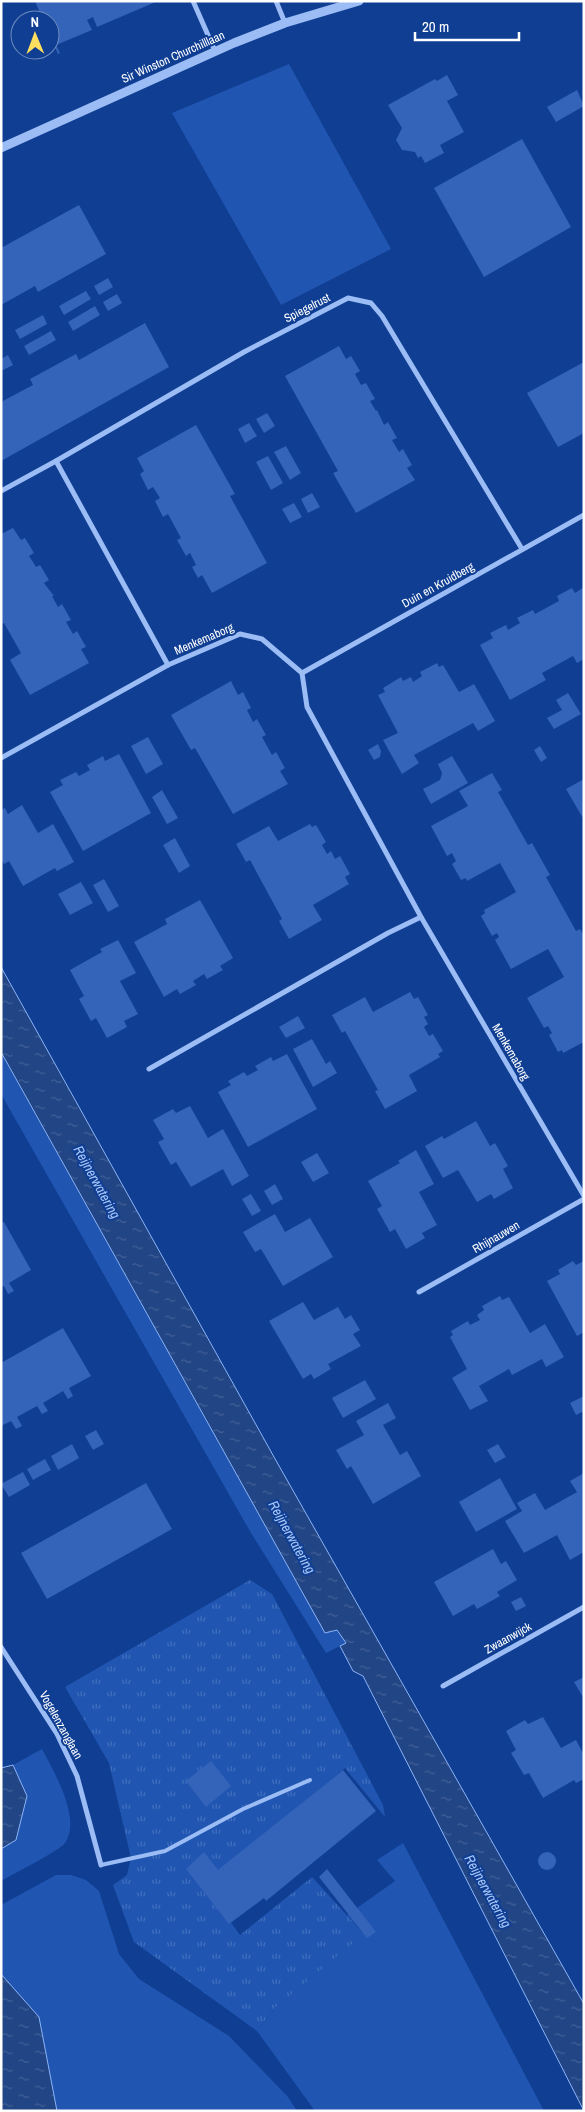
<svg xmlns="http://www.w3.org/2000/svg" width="585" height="2112" font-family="'Archivo Narrow',sans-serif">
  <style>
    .green { fill: #2056b2 }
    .park { fill: url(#park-tufts) }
    .water { fill: url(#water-ripples); stroke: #8cb5f8 }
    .building { fill: #3364ba }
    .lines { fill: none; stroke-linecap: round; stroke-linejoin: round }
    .service { stroke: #9bbcf4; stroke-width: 4 }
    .minor { stroke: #9bbcf4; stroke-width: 5 }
    .tertiary { stroke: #9bbcf4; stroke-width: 9 }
    .labels { text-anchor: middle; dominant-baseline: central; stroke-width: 4; stroke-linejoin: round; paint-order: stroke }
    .street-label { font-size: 12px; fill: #fff; stroke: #0f3e93 }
    .water-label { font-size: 14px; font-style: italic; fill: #a7c7fb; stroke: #0f3e93 }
  </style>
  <defs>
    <pattern id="park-tufts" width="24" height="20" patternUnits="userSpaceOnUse" patternTransform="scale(1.25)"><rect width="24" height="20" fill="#2056b2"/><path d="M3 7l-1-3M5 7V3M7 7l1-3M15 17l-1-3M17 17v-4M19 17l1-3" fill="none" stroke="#416fbe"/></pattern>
    <pattern id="water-ripples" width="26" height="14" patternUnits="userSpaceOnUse" patternTransform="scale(1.25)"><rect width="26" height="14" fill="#224585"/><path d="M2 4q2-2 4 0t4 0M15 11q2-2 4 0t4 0" fill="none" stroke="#436197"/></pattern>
  </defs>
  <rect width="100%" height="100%" fill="#0f3e93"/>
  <g class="green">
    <polygon points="289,64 391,249 281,305 172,113"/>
    <polygon points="1,1053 325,1633 337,1630 346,1643 326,1653 251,1533 1,1094"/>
    <path d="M42,1749C54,1772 82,1819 65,1843C59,1851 13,1874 1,1881V1849L16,1840L27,1796L13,1765Z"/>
    <polygon points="403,1843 544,2111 315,2111 257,2031 276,2007 364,1933 347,1915 395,1881 377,1860"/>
    <polygon points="56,1875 71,1875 86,1880 99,1891 119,1954 139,1979 229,2036 288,2097 297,2111 57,2111 39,2017 1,1974 1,1905"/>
  </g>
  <polygon class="park" points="250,1580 272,1594 383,1805 385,1817 345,1768 203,1884 240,1935 312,1877 364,1934 276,2007 257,2031 134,1942 113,1885 127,1875 131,1858 109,1763 65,1687"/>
  <g class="water">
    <polygon points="1,967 274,1457 584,2004 584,2111 363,1676 353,1671 340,1646 346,1643 337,1630 325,1633 1,1052"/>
    <polygon points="13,1765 27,1796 16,1840 1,1849 1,1768"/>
    <polygon points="1,1974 39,2017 57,2111 1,2111"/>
  </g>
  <g class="building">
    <polygon points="35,1 158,1 97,27 93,17 87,20 92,30 56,45 60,53 58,54 50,36 50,20 43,20"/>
    <polygon points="447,75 458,95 447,101 464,132 440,145 444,153 425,163 421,156 418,158 415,152 402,150 396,140 402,128 388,105 435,79 437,81"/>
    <polygon points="577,90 584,106 556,122 547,107"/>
    <polygon points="522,139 571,227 484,277 434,188"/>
    <polygon points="79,205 106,254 38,292 35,286 1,305 1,248"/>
    <polygon points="108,278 113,287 99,295 94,286"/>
    <polygon points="86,291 91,299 64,315 59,306"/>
    <polygon points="117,294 122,303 108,311 103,302"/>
    <polygon points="95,306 100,315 73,331 68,322"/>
    <polygon points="43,315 47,324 20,339 15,330"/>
    <polygon points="145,323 169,367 1,461 1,402 33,385 30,379 76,354 79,360"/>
    <polygon points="51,331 56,340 29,355 24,346"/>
    <polygon points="339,346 346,359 351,356 360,371 355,374 361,385 366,383 375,399 370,401 376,411 377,410 384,425 388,422 397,438 392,440 399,452 403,449 412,465 407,468 415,480 356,513 333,473 338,471 285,376"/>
    <polygon points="8,355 13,365 1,371 1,359"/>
    <polygon points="584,362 584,433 558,447 527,393"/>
    <polygon points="267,413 275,426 264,433 256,419"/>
    <polygon points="249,423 257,436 245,443 238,429"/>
    <polygon points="196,425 235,494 230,496 267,563 212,593 202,575 198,578 192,567 196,565 190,553 186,556 177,540 181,538 168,514 163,517 155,501 160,498 153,487 148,490 140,474 144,471 137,458"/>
    <polygon points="286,446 301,473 290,480 274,452"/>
    <polygon points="268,456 283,483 271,490 256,462"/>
    <polygon points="312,493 320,507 308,513 301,499"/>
    <polygon points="294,503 302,517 290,523 282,509"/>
    <polygon points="13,528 21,540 25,538 34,553 29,556 33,562 36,567 40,565 49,580 44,583 54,596 52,596 58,607 62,604 71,620 66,622 73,634 77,631 86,647 81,649 89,663 30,695 10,660 21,653 4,623 1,624 1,534"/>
    <polygon points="584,587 584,659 577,663 573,656 542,673 546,680 510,700 480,645 493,638 490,633 506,625 508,630 520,623 517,618 533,610 535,614 559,601 557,596 572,588 575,593"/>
    <polygon points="437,663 439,667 443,665 459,692 474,684 495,721 478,731 473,723 414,755 419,763 402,774 383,740 398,733 378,695 385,692 383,688 401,677 403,681 411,677 413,682 422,676 420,672"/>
    <polygon points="231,681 238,695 243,692 251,708 247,710 253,722 257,719 266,735 262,737 272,755 276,752 285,768 280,771 288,784 233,814 195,748 191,750 171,715"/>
    <polygon points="568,693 581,714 554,729 547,718 562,710 556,700"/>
    <polygon points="148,737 163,764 146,774 131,746"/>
    <polygon points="378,744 381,751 380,757 374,760 368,750"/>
    <polygon points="540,746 547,758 541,762 534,750"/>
    <polygon points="119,754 151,813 83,851 50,792 63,785 60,780 76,772 79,776 90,770 87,765 103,756 105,761"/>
    <polygon points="452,756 468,783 431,804 423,789 440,780 442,773 438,764"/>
    <polygon points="492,773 502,790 498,792 528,845 532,843 550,875 546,877 576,931 580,929 584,936 584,1042 563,1053 562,1050 558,1052 549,1035 552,1033 548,1026 544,1028 527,998 564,977 548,949 511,969 495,940 499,937 497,933 492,936 481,916 485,913 484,910 516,892 500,863 467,881 466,878 461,880 452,864 456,861 452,853 447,856 431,826 468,806 459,791"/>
    <polygon points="584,779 584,820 566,789"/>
    <polygon points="162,790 178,818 167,824 152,797"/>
    <polygon points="22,805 38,833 53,824 74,862 57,871 55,868 23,886 9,861 4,864 1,859 1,810 5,808 8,814"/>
    <polygon points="310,824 312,827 316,825 326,842 322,845 327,854 331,851 335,859 340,856 350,874 345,877 349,884 313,905 322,920 289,939 279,921 282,919 250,860 246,862 236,844 269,826 278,841"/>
    <polygon points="175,838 190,866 179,873 163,845"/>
    <polygon points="104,879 119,906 108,912 93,885"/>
    <polygon points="81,882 93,903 70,915 58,894"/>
    <polygon points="200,900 233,958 220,966 223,970 207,979 204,974 193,981 196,985 180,994 177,989 164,997 134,942 167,924 165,919"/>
    <polygon points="118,940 136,973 120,981 138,1014 124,1021 127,1027 107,1038 96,1018 91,1021 79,999 84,996 70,970 102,952 100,949"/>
    <polygon points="410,992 414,999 418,997 428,1015 424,1017 428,1024 424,1027 429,1036 433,1034 443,1051 438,1054 440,1057 409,1075 417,1091 385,1109 375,1091 378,1090 345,1031 342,1033 332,1015 365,997 373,1012"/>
    <polygon points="298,1016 305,1028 286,1038 279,1027"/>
    <polygon points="312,1039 326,1064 330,1061 337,1073 313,1087 293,1049"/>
    <polygon points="287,1054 317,1109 248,1147 218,1092 231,1085 228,1081 244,1072 247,1076 258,1070 255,1066 271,1057 273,1061"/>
    <polygon points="190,1106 208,1138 223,1129 249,1176 232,1186 223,1169 191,1187 176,1162 171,1165 158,1142 164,1139 153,1120 173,1109 176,1113"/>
    <polygon points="476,1121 490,1146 495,1143 508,1166 503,1169 513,1188 494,1199 491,1194 477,1202 458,1170 443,1178 425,1146 442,1136 444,1139"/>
    <polygon points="416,1150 434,1184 419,1192 437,1225 422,1233 425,1238 406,1249 395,1229 390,1232 377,1209 382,1206 368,1181 400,1163 398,1161"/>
    <polygon points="317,1153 329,1173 313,1182 301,1162"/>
    <polygon points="275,1184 283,1199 272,1205 264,1191"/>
    <polygon points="251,1194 261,1211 252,1216 242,1199"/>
    <polygon points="275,1214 285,1232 310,1218 333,1257 283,1286 261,1249 255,1252 243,1232"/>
    <polygon points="4,1222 31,1270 9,1283 14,1291 8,1294 4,1286 1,1288 1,1223"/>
    <polygon points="573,1261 576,1265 584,1261 584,1332 577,1336 547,1281 560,1274 558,1270"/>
    <polygon points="500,1296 502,1300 509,1297 530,1333 545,1324 564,1357 546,1367 542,1359 512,1375 509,1369 479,1386 488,1401 470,1410 452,1378 467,1369 450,1337 453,1335 451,1331 468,1321 470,1325 480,1320 477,1315 484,1310 482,1306"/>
    <polygon points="303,1302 314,1320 338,1307 345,1319 351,1315 360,1330 353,1334 361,1346 328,1364 331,1369 314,1379 311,1374 303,1379 269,1321"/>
    <polygon points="63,1328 91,1376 69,1388 73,1396 68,1399 63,1391 43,1403 48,1411 42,1414 37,1406 17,1417 22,1426 16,1429 11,1421 1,1426 1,1363"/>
    <polygon points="365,1380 376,1399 343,1418 332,1398"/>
    <polygon points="584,1396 584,1411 576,1415 570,1403"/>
    <polygon points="388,1403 396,1418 383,1425 400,1455 407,1451 421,1476 373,1504 351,1466 347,1469 336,1450 364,1435 356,1421"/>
    <polygon points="96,1430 104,1444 93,1450 85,1436"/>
    <polygon points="72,1444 79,1458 58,1470 51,1456"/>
    <polygon points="498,1444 506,1457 495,1463 487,1450"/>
    <polygon points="45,1459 51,1470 33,1480 27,1469"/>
    <polygon points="23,1472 30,1485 9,1497 1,1484"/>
    <polygon points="584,1473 584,1552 570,1560 557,1535 524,1553 505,1521 522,1511 517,1503 535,1493 545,1510 577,1492 570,1481"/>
    <polygon points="500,1478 517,1509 476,1532 459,1502"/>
    <polygon points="146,1483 172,1529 47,1599 21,1553"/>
    <polygon points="493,1549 501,1564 506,1561 517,1580 497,1592 500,1596 477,1609 474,1604 453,1616 434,1582"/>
    <polygon points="521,1597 526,1606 516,1611 511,1602"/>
    <polygon points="584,1677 584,1699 574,1682"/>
    <polygon points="543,1717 561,1748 576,1740 584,1755 584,1779 576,1783 574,1780 543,1798 529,1773 524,1775 511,1753 516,1750 506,1731 525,1720 528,1724"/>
    <polygon points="211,1761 231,1786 206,1807 186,1781"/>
    <polygon points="343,1770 376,1811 266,1901 264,1898 229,1924 186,1869 204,1852 218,1870"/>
    <circle cx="547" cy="1861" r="9"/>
    <polygon points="327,1869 376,1932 367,1938 319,1877"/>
  </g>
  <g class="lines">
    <polyline class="service" points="101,1865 165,1851 243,1809 310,1780"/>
    <g class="minor">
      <polyline points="193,1 215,51"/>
      <polyline points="276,1 285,23"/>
      <polyline points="56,461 168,665"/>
      <polyline points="1,491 56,461 244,352 348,298 371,303 382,316 522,549"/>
      <polyline points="302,673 584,515"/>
      <polyline points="1,758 168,665 240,634 262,639 302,673 307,707 421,917 584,1196"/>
      <polyline points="149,1069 388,933 421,917"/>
      <polyline points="419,1292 584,1199"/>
      <polyline points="1,1647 57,1734 77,1776 101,1865"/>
      <polyline points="443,1686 584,1607"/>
    </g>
    <polyline class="tertiary" points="1,148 234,43 285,23 359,1"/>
  </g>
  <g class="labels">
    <g class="street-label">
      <text transform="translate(173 57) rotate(-24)">Sir Winston Churchilllaan</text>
      <text transform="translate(307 308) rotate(-27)">Spiegelrust</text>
      <text transform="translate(438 585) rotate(-29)">Duin en Kruidberg</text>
      <text transform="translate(204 639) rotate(-23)">Menkemaborg</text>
      <text transform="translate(511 1052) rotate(60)">Menkemaborg</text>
      <text transform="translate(496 1237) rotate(-30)">Rhijnauwen</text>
      <text transform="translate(508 1638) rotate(-29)">Zwaanwijck</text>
      <text transform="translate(61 1725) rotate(61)">Vogelenzanglaan</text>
    </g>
    <g class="water-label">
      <text transform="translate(97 1182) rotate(61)">Reijnerwatering</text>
      <text transform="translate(292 1537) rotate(61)">Reijnerwatering</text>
      <text transform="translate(488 1891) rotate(61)">Reijnerwatering</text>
    </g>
  </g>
  <rect width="585" height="2112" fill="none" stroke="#ffffff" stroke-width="5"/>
  <g transform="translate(35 35) rotate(359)"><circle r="24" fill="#0f3e93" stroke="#6f8bbe"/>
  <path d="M0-4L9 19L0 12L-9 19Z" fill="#ffdd5e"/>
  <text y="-8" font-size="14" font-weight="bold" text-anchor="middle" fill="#ffffff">N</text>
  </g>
  <path d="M415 32v8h104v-8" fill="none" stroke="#ffffff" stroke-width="2.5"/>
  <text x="422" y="32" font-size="15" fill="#ffffff" stroke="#0f3e93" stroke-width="4" paint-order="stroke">20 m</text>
</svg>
